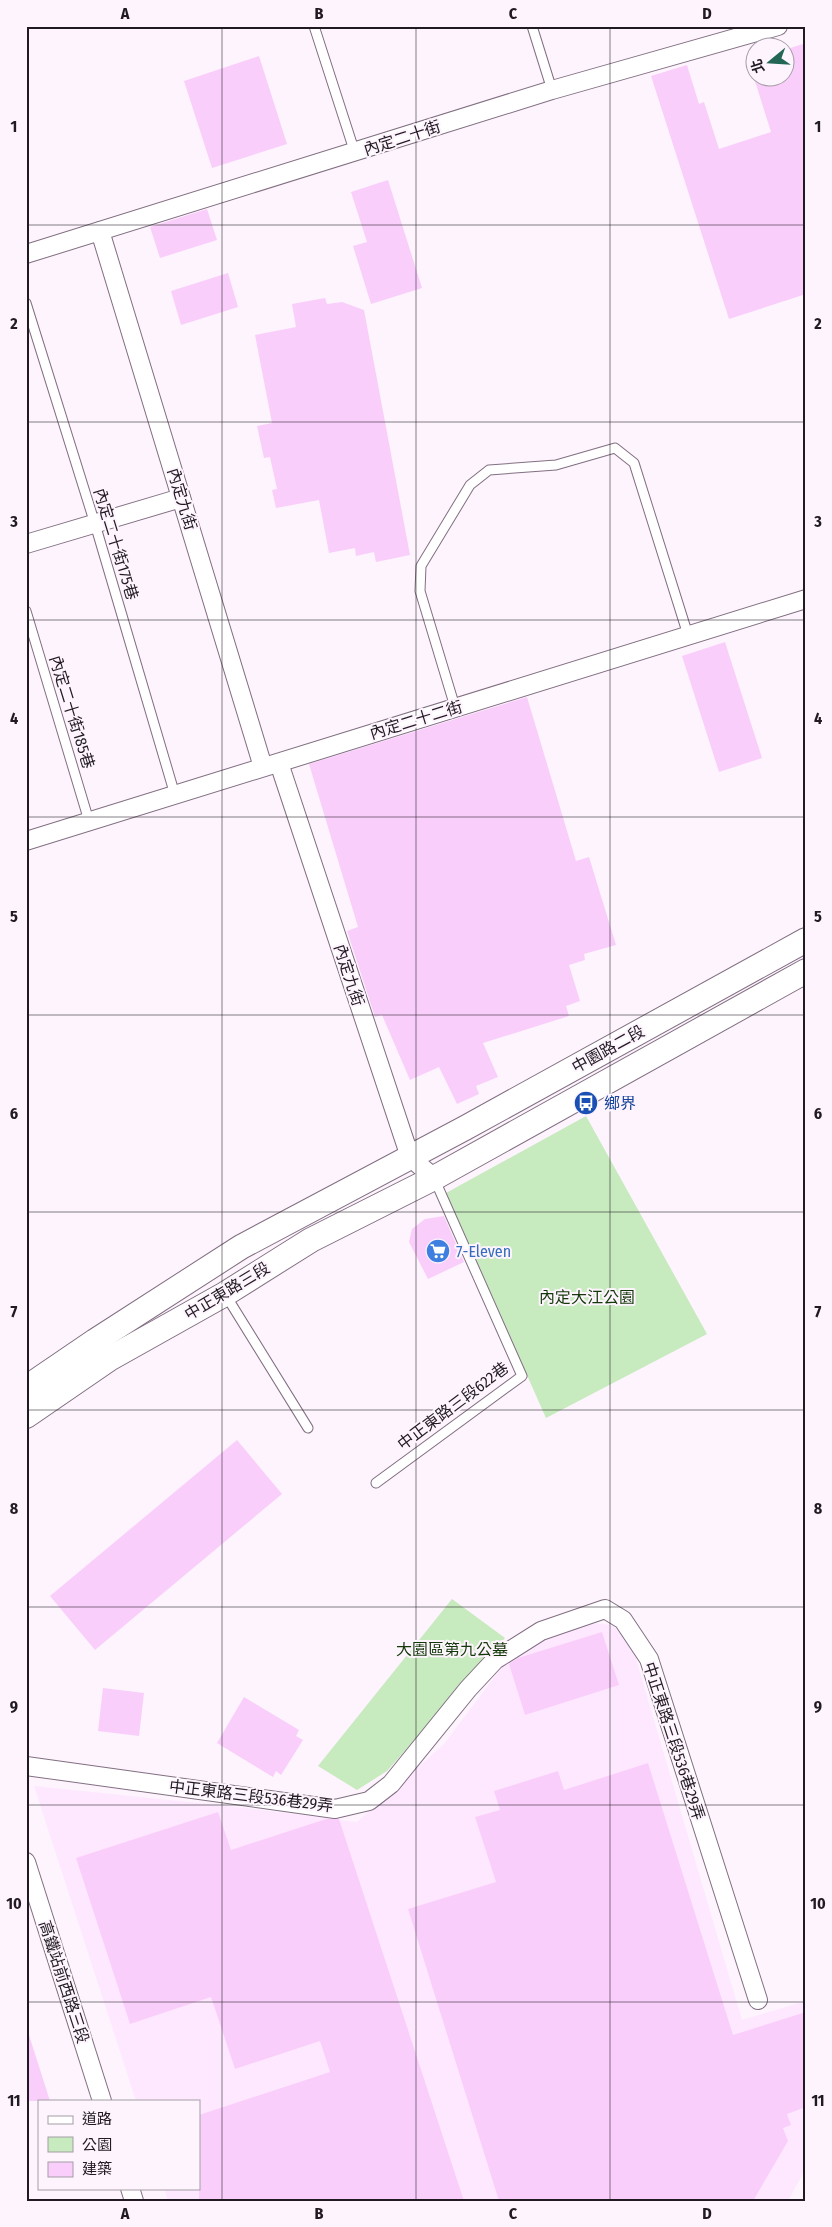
<svg xmlns="http://www.w3.org/2000/svg" width="832" height="2227" font-family="'Fira Sans Condensed','Noto Sans TC',sans-serif">
  <style>
    .built { fill: #fee8ff }
    .green { fill: #c7eabe }
    .building { fill: #facefb }
    .lines { fill: none; stroke-linecap: round; stroke-linejoin: round }
    .service-casing { stroke: #826f82; stroke-width: 11 }
    .minor-casing { stroke: #826f82; stroke-width: 20 }
    .secondary-casing { stroke: #826f82; stroke-width: 26 }
    .service { stroke: #fff; stroke-width: 9 }
    .minor { stroke: #fff; stroke-width: 18 }
    .secondary { stroke: #fff; stroke-width: 24 }
    .grid { fill: none; stroke: #211a22; stroke-width: 1; stroke-opacity: 0.55 }
    .labels { text-anchor: middle; dominant-baseline: central; stroke-width: 4; stroke-linejoin: round; paint-order: stroke }
    .street-label { font-size: 16px; fill: #211a22; stroke: #fdf4fd }
    .transit-label { font-size: 16px; fill: #164399; stroke: #fdf4fd; text-anchor: start }
    .shop-label { font-size: 16px; fill: #366cbe; stroke: #fdf4fd; text-anchor: start }
    .park-label { font-size: 16px; fill: #143909; stroke: #fdf4fd }
    .neatline { fill: none; stroke: #211a22; stroke-width: 2 }
    .grid-label { font-size: 16px; text-anchor: middle; font-weight: bold; fill: #211a22 }
  </style>
  <rect width="100%" height="100%" fill="#fdf4fd"/>
  <polygon class="built" points="592,1623 612,1625 632,1645 742,2020 806,2001 806,2168 788,2201 168,2201 164,2188 199,2188 199,2101 136,2101 34,1786 246,1808 357,1822 444,1744 502,1667 524,1648"/>
  <g class="green">
    <polygon points="586,1116 707,1334 546,1418 446,1193"/>
    <polygon points="452,1599 505,1638 387,1771 357,1790 318,1766"/>
  </g>
  <g class="building">
    <polygon points="806,43 806,294 729,319 651,76 687,65 699,104 704,102 719,149 771,132 754,78 784,78 784,50"/>
    <polygon points="259,56 287,144 212,168 184,81"/>
    <polygon points="388,180 422,288 371,304 353,246 367,242 351,192"/>
    <polygon points="207,209 217,240 160,258 150,227"/>
    <polygon points="228,273 238,307 181,325 171,291"/>
    <polygon points="325,298 327,304 342,302 364,310 410,555 376,562 374,552 356,556 355,548 329,553 319,500 276,508 272,490 277,489 270,457 264,458 257,426 272,423 255,335 296,327 292,304"/>
    <polygon points="725,642 762,758 719,772 682,656"/>
    <polygon points="527,697 576,861 589,857 616,945 584,954 585,960 569,965 580,1001 566,1006 569,1016 483,1043 498,1077 476,1086 479,1094 457,1104 439,1067 410,1080 382,1015 375,1017 347,931 358,927 309,764"/>
    <polygon points="444,1216 464,1262 428,1279 409,1242 412,1229 425,1219"/>
    <polygon points="237,1440 282,1494 95,1650 50,1596"/>
    <polygon points="602,1632 619,1685 525,1715 509,1664 518,1658"/>
    <polygon points="103,1688 144,1693 139,1736 98,1731"/>
    <polygon points="244,1697 299,1730 296,1736 303,1740 281,1775 276,1771 273,1777 217,1743"/>
    <polygon points="648,1763 733,2035 806,2012 806,2107 787,2114 791,2125 783,2128 788,2141 753,2201 499,2201 408,1909 496,1882 475,1817 500,1810 494,1791 558,1771 564,1790"/>
    <polygon points="218,1812 231,1850 326,1819 339,1819 464,2201 199,2201 199,2115 330,2072 320,2041 235,2069 211,1997 130,2024 76,1858"/>
    <polygon points="29,2035 50,2101 26,2101 26,2036"/>
  </g>
  <g class="lines">
    <g class="service-casing">
      <g id="service">
        <polyline points="314,26 355,153"/>
        <polyline points="532,26 552,90"/>
        <polyline points="26,303 95,524 175,795"/>
        <polyline points="26,611 89,821"/>
        <polyline points="455,707 420,591 421,566 470,485 489,470 556,465 615,448 634,463 688,635"/>
        <polyline points="225,1294 308,1428"/>
        <polyline points="376,1483 522,1376 434,1178"/>
      </g>
    </g>
    <g class="minor-casing">
      <g id="minor">
        <polyline points="100,231 263,767"/>
        <polyline points="26,254 552,90 778,26"/>
        <polyline points="26,544 181,498"/>
        <polyline points="279,763 410,1157 434,1178"/>
        <polyline points="26,841 806,599"/>
        <polyline points="26,1766 335,1809 369,1801 391,1784 468,1689 495,1660 541,1631 605,1609 623,1620 649,1659 758,2000"/>
        <polyline points="26,1862 102,2101"/>
        <polyline points="130,2188 134,2201"/>
      </g>
    </g>
    <g class="secondary-casing">
      <g id="secondary">
        <polyline points="26,1388 95,1341 241,1247 465,1128 806,940"/>
        <polyline points="26,1416 109,1359 225,1294 311,1240 434,1178 806,971"/>
      </g>
    </g>
    <use href="#service" class="service"/>
    <use href="#minor" class="minor"/>
    <use href="#secondary" class="secondary"/>
  </g>
  <path class="grid" d="M222,26V2201M416,26V2201M610,26V2201M26,225H806M26,422H806M26,620H806M26,817H806M26,1015H806M26,1212H806M26,1410H806M26,1607H806M26,1805H806M26,2002H806"/>
  <defs>
    <g id="bus-disc" transform="scale(1.25)"><circle r="9.5" fill="#1a4fb4" stroke="#fdf4fd"/><path d="M-5-6H5V4H4V6H2V4H-2V6H-4V4H-5ZM-3.5-4V0h7V-4ZM-3.5 1.2v1.5H-2V1.2ZM2 1.2v1.5H3.5V1.2Z" fill="#fff"/></g>
    <g id="supermarket-disc" transform="scale(1.25)"><circle r="9.5" fill="#3f7fe0" stroke="#fdf4fd"/><path d="M-6-5.5h2.5l.6 2H6L4.5 2H-2.5L-4.4-4H-6ZM-1.5 3.2a1.3 1.3 0 1 0 .1 0ZM3 3.2a1.3 1.3 0 1 0 .1 0Z" fill="#fff"/></g>
  </defs>
  <g fill-rule="evenodd">
    <use href="#bus-disc" x="586" y="1103"/>
    <use href="#supermarket-disc" x="438" y="1251"/>
  </g>
  <g class="labels">
    <g class="street-label">
      <text transform="translate(402 138) rotate(-18)">內定二十街</text>
      <text transform="translate(182 499) rotate(73)">內定九街</text>
      <text transform="translate(116 544) rotate(73)">內定二十街175巷</text>
      <text transform="translate(72 712) rotate(73)">內定二十街185巷</text>
      <text transform="translate(416 720) rotate(-17)">內定二十二街</text>
      <text transform="translate(349 975) rotate(72)">內定九街</text>
      <text transform="translate(608 1049) rotate(-29)">中園路二段</text>
      <text transform="translate(227 1291) rotate(-31)">中正東路三段</text>
      <text transform="translate(453 1406) rotate(-37)">中正東路三段622巷</text>
      <text transform="translate(674 1741) rotate(72)">中正東路三段536巷29弄</text>
      <text transform="translate(251 1796) rotate(7)">中正東路三段536巷29弄</text>
      <text transform="translate(64 1982) rotate(72)">高鐵站前西路三段</text>
    </g>
    <g class="transit-label">
      <text x="604" y="1103">鄉界</text>
    </g>
    <g class="shop-label">
      <text x="456" y="1251">7-Eleven</text>
    </g>
    <g class="park-label">
      <text x="587" y="1297">內定大江公園</text>
      <text x="452" y="1649">大園區第九公墓</text>
    </g>
  </g>
  <rect width="832" height="2227" fill="none" stroke="#fdf4fd" stroke-width="55"/>
  <rect x="38" y="2100" width="162" height="90" fill="#fdf4fd" stroke="#a59da5"/>
  <rect x="48" y="2116" width="25" height="8" fill="#ffffff" stroke="#a59da5"/>
  <text x="82" y="2124" font-size="15" fill="#211a22">道路</text>
  <rect x="48" y="2137" width="25" height="15" fill="#c7eabe" stroke="#a59da5"/>
  <text x="82" y="2150" font-size="15" fill="#211a22">公園</text>
  <rect x="48" y="2162" width="25" height="15" fill="#facefb" stroke="#a59da5"/>
  <text x="82" y="2174" font-size="15" fill="#211a22">建築</text>
  <g transform="translate(770 62) rotate(252)"><circle r="24" fill="#fdf4fd" stroke="#a59da5"/>
  <path d="M0-4L9 19L0 12L-9 19Z" fill="#236656"/>
  <text y="-8" font-size="14" font-weight="bold" text-anchor="middle" fill="#211a22">北</text>
  </g>
  <rect x="28" y="28" width="776" height="2172" class="neatline"/>
  <g class="grid-label">
    <text x="125" y="19">A</text>
    <text x="319" y="19">B</text>
    <text x="513" y="19">C</text>
    <text x="707" y="19">D</text>
    <text x="14" y="132">1</text>
    <text x="818" y="132">1</text>
    <text x="14" y="329">2</text>
    <text x="818" y="329">2</text>
    <text x="14" y="527">3</text>
    <text x="818" y="527">3</text>
    <text x="14" y="724">4</text>
    <text x="818" y="724">4</text>
    <text x="14" y="922">5</text>
    <text x="818" y="922">5</text>
    <text x="14" y="1119">6</text>
    <text x="818" y="1119">6</text>
    <text x="14" y="1317">7</text>
    <text x="818" y="1317">7</text>
    <text x="14" y="1514">8</text>
    <text x="818" y="1514">8</text>
    <text x="14" y="1712">9</text>
    <text x="818" y="1712">9</text>
    <text x="14" y="1909">10</text>
    <text x="818" y="1909">10</text>
    <text x="14" y="2106">11</text>
    <text x="818" y="2106">11</text>
    <text x="125" y="2219">A</text>
    <text x="319" y="2219">B</text>
    <text x="513" y="2219">C</text>
    <text x="707" y="2219">D</text>
  </g>
</svg>
